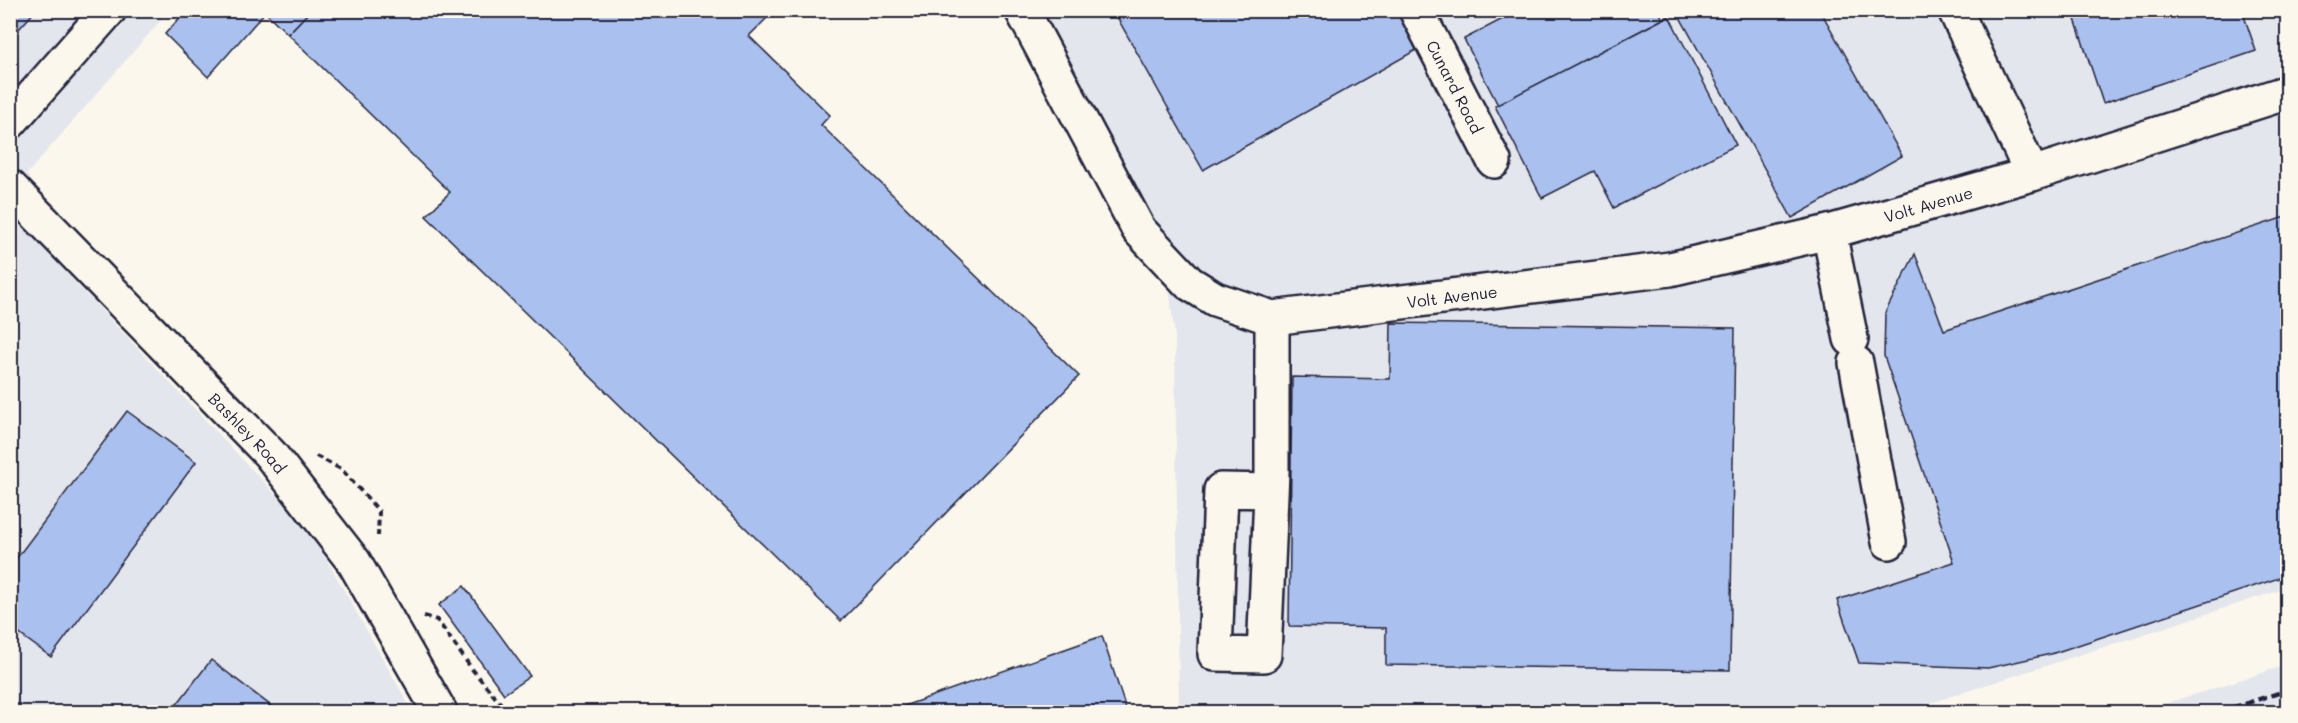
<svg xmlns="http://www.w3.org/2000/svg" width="2298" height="723" font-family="Mali,sans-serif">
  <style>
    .built { fill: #e3e6ed }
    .building { fill: #aac0ee; stroke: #22223b; stroke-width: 1.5 }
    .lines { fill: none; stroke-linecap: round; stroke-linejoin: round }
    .minor-casing { stroke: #22223b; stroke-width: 38 }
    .path { stroke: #22223b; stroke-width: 4; stroke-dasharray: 6 4.5; stroke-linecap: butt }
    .minor { stroke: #fbf7ec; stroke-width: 33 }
    .rail { stroke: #22223b; stroke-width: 4.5; stroke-dasharray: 9 4.5; stroke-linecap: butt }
    .labels { text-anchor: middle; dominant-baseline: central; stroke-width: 4.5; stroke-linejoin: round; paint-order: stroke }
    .street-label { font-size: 16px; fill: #22223b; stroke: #fbf7ec }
  </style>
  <rect width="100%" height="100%" fill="#fbf7ec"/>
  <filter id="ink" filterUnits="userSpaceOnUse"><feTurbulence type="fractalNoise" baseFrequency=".0167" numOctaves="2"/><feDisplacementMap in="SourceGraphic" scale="12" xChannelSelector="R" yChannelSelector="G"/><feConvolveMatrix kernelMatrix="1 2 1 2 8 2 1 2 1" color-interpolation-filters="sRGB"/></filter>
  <g filter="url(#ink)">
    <g class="built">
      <polygon points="11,11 169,11 11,192"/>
      <polygon points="1034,11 2287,11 2287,588 1902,712 1179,712 1175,337 1163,237"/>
      <polygon points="10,213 311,532 413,712 11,712"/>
      <polygon points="2287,665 2287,712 2139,712"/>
    </g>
    <g class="building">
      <polygon points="10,10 36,10 10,39"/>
      <polygon points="187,10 311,10 288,34 265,12 208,77 165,34"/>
      <polygon points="311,10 767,10 771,14 749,36 830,115 821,125 1079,376 841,621 426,216 450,192 288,34"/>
      <polygon points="1113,10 1396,10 1418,49 1203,170"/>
      <polygon points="1442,10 1455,10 1445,16"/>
      <polygon points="1520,10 1658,10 1663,19 1498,105 1464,39"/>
      <polygon points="1676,10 1820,10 1902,156 1792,218"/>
      <polygon points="2072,10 2242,10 2256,51 2103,103"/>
      <polygon points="1669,16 1736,145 1614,208 1595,171 1542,198 1495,106"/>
      <polygon points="2288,216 2288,575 2051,654 1988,668 1859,663 1837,600 1954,562 1884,356 1885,313 1915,254 1944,330"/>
      <polygon points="1391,323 1735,328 1730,670 1386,665 1386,628 1289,626 1292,377 1390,379"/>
      <polygon points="127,411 196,462 51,657 10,627 10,567"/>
      <polygon points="464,586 530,676 504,694 439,605"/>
      <polygon points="1102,636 1127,712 887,712"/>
      <polygon points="211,660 279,712 171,712"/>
    </g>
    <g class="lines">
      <g class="minor-casing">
        <g id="minor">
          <path id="s1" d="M1022,10L1139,230L1189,283L1215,299L1272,318L1670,269L1829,232L2032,174L2288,92"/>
          <path id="s2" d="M1416,10L1494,161"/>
          <polyline points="1955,10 2032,174"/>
          <polyline points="10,122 109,10"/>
          <path id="s3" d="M10,187L270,454L354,562L440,712"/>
          <polyline points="1829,232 1851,339"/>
          <polyline points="1856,363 1889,542"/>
          <polyline points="1271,491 1221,490 1215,654 1264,655 1272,472 1272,318"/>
        </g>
      </g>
      <g class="path">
        <polyline points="316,456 341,469 379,511 378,536"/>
        <polyline points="424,616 437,620 472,669 501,704"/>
      </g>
      <use href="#minor" class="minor"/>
      <g class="rail">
        <polyline points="2219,712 2288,690"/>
        <polyline points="2273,712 2288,708"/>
      </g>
    </g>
  </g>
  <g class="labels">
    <g class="street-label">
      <text stroke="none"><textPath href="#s2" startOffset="86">Cunard Road</textPath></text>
      <text stroke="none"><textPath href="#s1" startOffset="1080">Volt Avenue</textPath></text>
      <text stroke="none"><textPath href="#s1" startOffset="594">Volt Avenue</textPath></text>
      <text stroke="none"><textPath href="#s3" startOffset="342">Bashley Road</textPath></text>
    </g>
  </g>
  <rect width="2298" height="723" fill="none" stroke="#fbf7ec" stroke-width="36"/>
  <rect x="18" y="18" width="2262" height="687" fill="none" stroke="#22223b" stroke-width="2" filter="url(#ink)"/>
</svg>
